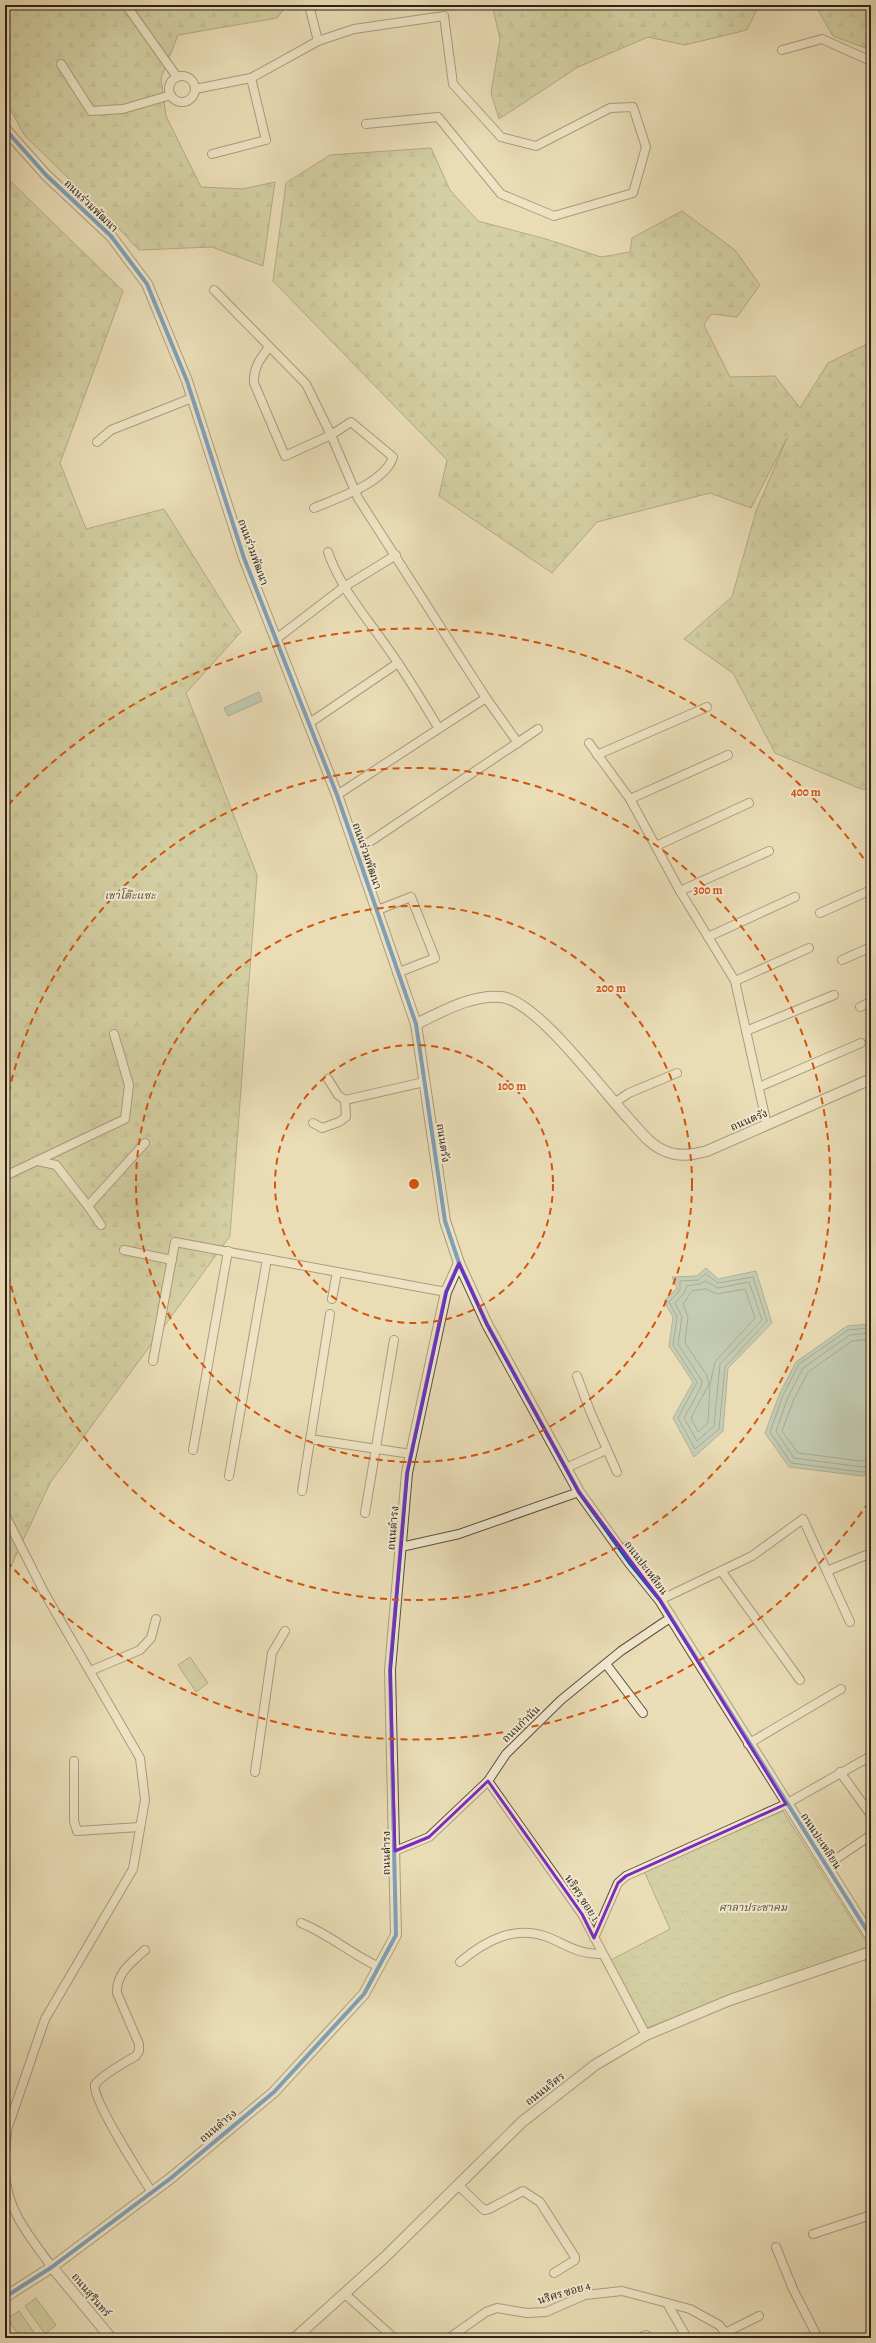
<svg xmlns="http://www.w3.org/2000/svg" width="876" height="2343" font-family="Alegreya,'Noto Serif Thai',serif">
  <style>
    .forest { fill: url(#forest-firs); stroke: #747052 }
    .park { fill: url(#park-crowns); stroke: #747052 }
    .pitch { fill: #bbc08c; stroke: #747052 }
    .water { fill: #98bbb2; stroke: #6e7d74 }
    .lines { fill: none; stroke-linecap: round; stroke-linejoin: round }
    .shore { stroke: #636e64; stroke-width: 1 }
    .minor-casing { stroke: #5d503f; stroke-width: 10 }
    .tertiary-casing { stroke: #5d503f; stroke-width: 12 }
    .minor { stroke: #f1e9d0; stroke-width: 8 }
    .tertiary { stroke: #f1e9d0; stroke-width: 10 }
    .cycleway-casing { stroke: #f1e9d0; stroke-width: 6 }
    .cycleway { stroke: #0057b8; stroke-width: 4 }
    .marked { fill: none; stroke: #7b2cbf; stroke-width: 3; stroke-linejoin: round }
    .ring { fill: none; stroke: #d5530d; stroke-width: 2; stroke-dasharray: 7 5 }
    .labels { text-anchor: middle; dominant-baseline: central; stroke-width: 4; stroke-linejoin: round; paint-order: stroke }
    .street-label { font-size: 11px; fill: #2e2117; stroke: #f1e9d0 }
    .park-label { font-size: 11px; font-style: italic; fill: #58513a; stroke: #f1e9d0 }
    .centre { fill: #d5530d; stroke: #f1e9d0; stroke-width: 2 }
    .ring-label { font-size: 12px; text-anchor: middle; font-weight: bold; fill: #d5530d; stroke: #f1e9d0; stroke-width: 4; stroke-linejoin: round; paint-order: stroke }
  </style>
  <defs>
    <pattern id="forest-firs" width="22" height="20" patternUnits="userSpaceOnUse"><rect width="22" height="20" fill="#bbc08c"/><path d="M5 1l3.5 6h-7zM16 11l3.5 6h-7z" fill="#a1a578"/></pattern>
    <pattern id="park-crowns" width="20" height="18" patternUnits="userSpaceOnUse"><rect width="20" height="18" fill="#bbc08c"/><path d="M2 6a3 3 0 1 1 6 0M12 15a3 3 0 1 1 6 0" fill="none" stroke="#a1a578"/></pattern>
  </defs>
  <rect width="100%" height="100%" fill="#eaddb7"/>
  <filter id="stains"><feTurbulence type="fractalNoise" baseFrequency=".005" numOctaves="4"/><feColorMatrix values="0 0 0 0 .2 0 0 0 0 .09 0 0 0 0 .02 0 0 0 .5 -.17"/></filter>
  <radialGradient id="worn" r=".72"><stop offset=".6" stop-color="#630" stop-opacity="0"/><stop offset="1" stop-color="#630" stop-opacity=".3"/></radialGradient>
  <g class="forest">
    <polygon points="5,5 287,5 277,18 178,35 161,78 166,116 201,187 243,189 275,182 263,266 212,247 139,250 105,214 25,136 5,100"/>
    <polygon points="492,5 759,5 747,30 685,45 648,37 578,67 499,119 491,93 500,39"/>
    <polygon points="815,5 871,5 871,50 833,36"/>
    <polygon points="431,148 450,190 478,221 546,239 601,257 630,252 632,238 682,211 735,250 760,285 737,317 711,314 704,325 730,377 775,376 800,408 828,363 871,342 871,790 861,789 775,753 733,673 684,639 732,597 756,511 787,438 751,508 710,493 597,522 552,573 439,496 447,460 273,281 286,183 330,155"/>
    <polygon points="5,176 123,291 60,463 86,529 164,509 241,632 186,693 257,875 230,1236 50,1483 5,1579"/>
  </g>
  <polygon class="park" points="783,1811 869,1947 647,2028 609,1961 670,1929 644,1871"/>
  <g class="pitch">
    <polygon points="190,1657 208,1683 196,1692 178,1665"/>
    <polygon points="36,2298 56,2325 45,2334 25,2306"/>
    <polygon points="19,2311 38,2338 21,2338 7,2319"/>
  </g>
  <g class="water">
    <polygon points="259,692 262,701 228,716 224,708"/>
    <polygon points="706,1268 718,1279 756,1271 772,1323 728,1368 723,1431 694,1457 673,1418 693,1382 669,1346 673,1317 664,1301 677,1288 672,1277 697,1276"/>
    <polygon points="871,1324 871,1474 862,1476 789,1467 765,1433 780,1393 796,1362 847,1326"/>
  </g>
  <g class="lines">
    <g class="shore">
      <polygon points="706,1274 718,1283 753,1277 767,1321 725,1367 719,1429 695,1449 678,1418 697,1382 673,1345 677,1317 669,1302 680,1290 680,1281 698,1280"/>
      <polygon points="706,1281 718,1288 749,1282 762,1320 720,1364 714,1426 697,1441 684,1418 701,1387 702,1381 678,1344 682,1317 675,1303 684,1293 687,1286 699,1284"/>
      <polygon points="706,1289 717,1294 745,1289 755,1318 715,1362 710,1384 708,1423 698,1432 691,1418 709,1384 706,1374 685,1343 688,1317 683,1304 692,1291"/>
      <polyline points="871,1328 848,1330 799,1364 783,1395 770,1432 791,1463 862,1472 871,1471"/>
      <polyline points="871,1333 850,1335 803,1368 788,1397 776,1431 794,1458 862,1467 871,1466"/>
      <polyline points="871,1339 852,1341 808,1372 794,1399 782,1431 798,1453 861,1461 871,1460"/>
    </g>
    <g class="minor-casing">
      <g id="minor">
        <polyline points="126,5 177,77"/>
        <polyline points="309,5 318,41"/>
        <polyline points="782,50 822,39 871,61"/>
        <polyline points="61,64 91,111 123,109 171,95"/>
        <circle cx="182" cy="89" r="13"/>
        <polyline points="195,89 251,78 318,41 354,29 444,16 453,84 501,137 536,146 610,108 633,107 646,147 633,193 554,216 501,194 438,117 366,124"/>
        <polyline points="212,154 266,140 251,78"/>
        <polyline points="214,290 306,384 331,435 358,498 486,698 518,743"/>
        <path d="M269,347C260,359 253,368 254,383L285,456L331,435L351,422L393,457C385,483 337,498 314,508"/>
        <polyline points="97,442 111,430 192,398"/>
        <path d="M328,552C340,588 368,619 389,650C407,675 422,701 438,727"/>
        <polyline points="276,639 344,587 396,555"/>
        <polyline points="308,724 398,663"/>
        <polyline points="589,743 630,799 680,891 735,981 767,1125"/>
        <polyline points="597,755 707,707"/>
        <polyline points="337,795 486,698"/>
        <polyline points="630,799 728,755"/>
        <polyline points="656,846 749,803"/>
        <polyline points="356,851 538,729"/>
        <polyline points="680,891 769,851"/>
        <polyline points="375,911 411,897 435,958 397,973"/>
        <polyline points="820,913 871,890"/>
        <polyline points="708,937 795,897"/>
        <polyline points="842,960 871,947"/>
        <polyline points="735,981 809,948"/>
        <polyline points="860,1007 871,1002"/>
        <polyline points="746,1031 834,995"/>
        <polyline points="328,1079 338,1095 345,1100"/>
        <polyline points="759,1087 861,1043"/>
        <polyline points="614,1103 629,1093 677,1073"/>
        <polyline points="313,1123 322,1128 339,1122 346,1117 345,1100 424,1082"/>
        <polyline points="38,1161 56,1165 88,1206 101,1225"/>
        <polyline points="5,1176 125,1119 129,1085 114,1034"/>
        <polyline points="88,1206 145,1143"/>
        <polyline points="124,1250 172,1260"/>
        <polyline points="332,1299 337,1272"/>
        <polyline points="153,1361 175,1242 446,1292"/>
        <polyline points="577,1376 590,1411 617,1472"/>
        <polyline points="310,1439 411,1454"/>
        <polyline points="193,1450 228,1251"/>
        <polyline points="566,1468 606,1450"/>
        <polyline points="229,1476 267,1259"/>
        <polyline points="302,1491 330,1314"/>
        <polyline points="365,1513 394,1340"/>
        <polyline points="5,1515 45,1594 140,1758 145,1800 133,1869 45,2019 7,2130 5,2153"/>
        <polyline points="401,1547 459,1534 579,1492"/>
        <polyline points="827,1571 871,1553"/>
        <polyline points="722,1572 800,1680"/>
        <polyline points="660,1600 752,1556 803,1519 850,1622"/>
        <polyline points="606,1664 643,1713"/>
        <polyline points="90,1671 140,1650 151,1638 156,1619"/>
        <polyline points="748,1744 841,1689"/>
        <polyline points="74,1761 74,1821 77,1831 140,1827"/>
        <polyline points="255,1772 272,1653 285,1631"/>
        <polyline points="840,1772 871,1815"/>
        <polyline points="488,1781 582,1914 646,2035"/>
        <polyline points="395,1851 429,1837 488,1781 506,1754 561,1700 621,1651 670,1618"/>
        <polyline points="827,1865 871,1835"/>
        <path d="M301,1923C329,1934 351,1954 379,1967"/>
        <polyline points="594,1938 618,1883 626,1876 786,1804 871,1756"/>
        <path d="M145,1950C132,1962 116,1973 117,1993L139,2044V2051L136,2056C127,2061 100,2076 95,2085C90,2096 142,2177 151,2191"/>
        <path d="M460,1962C486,1940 516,1924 550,1938C568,1946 581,1955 602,1954"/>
        <path d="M5,2173C7,2211 30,2237 52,2267"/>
        <polyline points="458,2185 484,2210 489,2209 523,2191 540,2202 575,2257 575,2260 554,2273"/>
        <polyline points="813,2234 871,2215"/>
        <polyline points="776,2247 793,2289 818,2338"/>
        <polyline points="345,2294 394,2338"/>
        <polyline points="667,2303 687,2338"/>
        <polyline points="727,2332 759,2316"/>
        <polyline points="449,2338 486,2312 497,2308 527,2313 546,2312 585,2295 622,2291 690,2309 719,2325 730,2338"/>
        <polyline points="639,2338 646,2335"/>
      </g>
    </g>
    <g class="tertiary-casing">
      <g id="tertiary">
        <polyline points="5,129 46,175 111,236 147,284 187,381 244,558 337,795 416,1024 445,1221 459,1263 487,1324 579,1492 630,1563 660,1600 871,1937"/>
        <path d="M416,1024C442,1012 471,994 502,997C538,1002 602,1090 629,1119C640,1131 650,1145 665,1151C679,1157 692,1155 707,1151L871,1079"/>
        <polyline points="52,2267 111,2338"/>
        <polyline points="5,2297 52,2267 171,2178 274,2092 364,1994 396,1935 390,1670 407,1473 446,1292 459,1263"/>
        <polyline points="295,2338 385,2257 522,2122 595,2065 646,2035 730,2000 871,1952"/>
      </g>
    </g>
    <use href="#minor" class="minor"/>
    <use href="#tertiary" class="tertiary"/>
    <g class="cycleway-casing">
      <g id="cycleway">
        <polyline points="5,129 46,175 111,236 147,284 187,381 244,558 337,795 416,1024 445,1221 459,1263 487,1324 579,1492 630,1563 660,1600 871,1937"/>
        <polyline points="5,2297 52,2267 171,2178 274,2092 364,1994 396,1935 390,1670 407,1473 446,1292 459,1263"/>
      </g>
    </g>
    <use href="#cycleway" class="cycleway"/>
  </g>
  <path d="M0 0H876V2343H0ZM459,1263L487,1324L579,1492L660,1600L786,1804L626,1876L618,1883L594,1938L582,1914L488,1781L429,1837L395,1851L390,1670L407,1473L446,1292Z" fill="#eaddb7" fill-opacity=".55" fill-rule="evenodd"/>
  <path class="marked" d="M459,1263L487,1324L579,1492L660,1600L786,1804L626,1876L618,1883L594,1938L582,1914L488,1781L429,1837L395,1851L390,1670L407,1473L446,1292Z"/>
  <g class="ring">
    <circle cx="414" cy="1184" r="139"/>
    <circle cx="414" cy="1184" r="278"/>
    <path d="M6 1105A416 416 0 1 1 6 1263"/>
    <path d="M869 1502A555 555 0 0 1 8 1563M8 805A555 555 0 0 1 869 866"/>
  </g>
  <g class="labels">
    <g class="street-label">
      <text transform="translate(91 206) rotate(44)">ถนนร่วมพัฒนา</text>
      <text transform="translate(253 552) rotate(70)">ถนนร่วมพัฒนา</text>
      <text transform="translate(367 856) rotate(71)">ถนนร่วมพัฒนา</text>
      <text transform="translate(749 1120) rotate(-23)">ถนนตรัง</text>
      <text transform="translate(443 1143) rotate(81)">ถนนตรัง</text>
      <text transform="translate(393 1528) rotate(-85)">ถนนดำรง</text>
      <text transform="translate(646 1568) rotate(53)">ถนนปะเหลียน</text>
      <text transform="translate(521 1724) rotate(-44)">ถนนกำนัน</text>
      <text transform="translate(821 1841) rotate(57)">ถนนปะเหลียน</text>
      <text transform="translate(386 1853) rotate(-90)">ถนนดำรง</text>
      <text transform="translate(582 1898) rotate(57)">นริศร ซอย 1</text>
      <text transform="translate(545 2089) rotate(-38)">ถนนนริศร</text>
      <text transform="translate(218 2126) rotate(-40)">ถนนดำรง</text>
      <text transform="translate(564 2293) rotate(-17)">นริศร ซอย 4</text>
      <text transform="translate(91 2295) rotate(50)">ถนนสุรินทร์</text>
    </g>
    <g class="park-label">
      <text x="130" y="895">เขาโต๊ะแซะ</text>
      <text x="753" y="1907">ศาลาประชาคม</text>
    </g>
  </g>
  <circle cx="414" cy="1184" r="6" class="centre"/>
  <g class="ring-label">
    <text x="806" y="796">400 m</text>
    <text x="708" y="894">300 m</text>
    <text x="611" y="992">200 m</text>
    <text x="512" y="1090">100 m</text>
  </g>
  <rect width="876" height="2343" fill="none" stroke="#eaddb7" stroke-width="20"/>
  <rect x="6" y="6" width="864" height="2331" fill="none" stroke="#2e2117" stroke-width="2"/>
  <rect x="10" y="10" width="856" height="2323" fill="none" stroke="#2e2117"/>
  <rect width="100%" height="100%" filter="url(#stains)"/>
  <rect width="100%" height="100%" fill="url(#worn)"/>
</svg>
